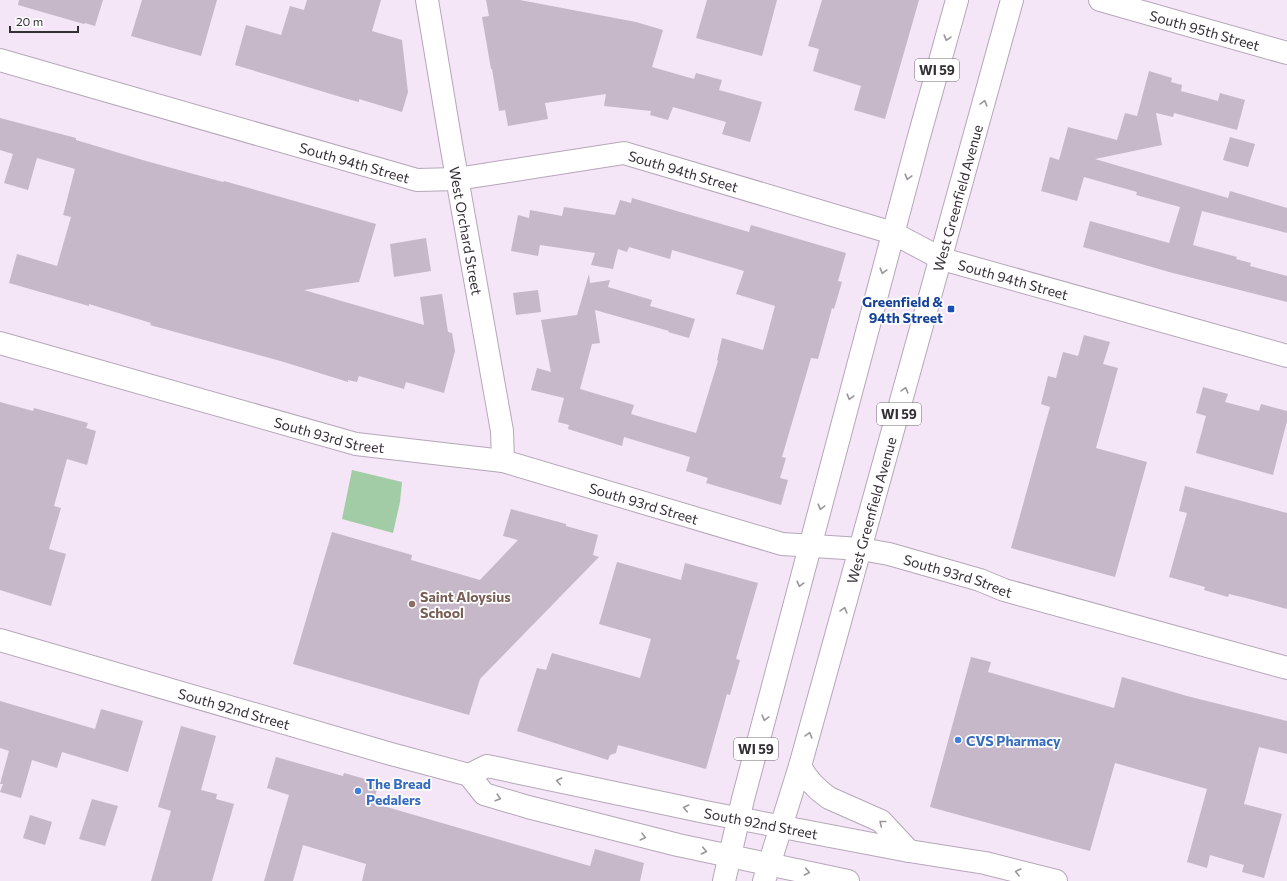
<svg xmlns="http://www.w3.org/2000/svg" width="1287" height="881" font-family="Commissioner,sans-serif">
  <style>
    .green { fill: #a1cca5 }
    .building { fill: #c6b7c9 }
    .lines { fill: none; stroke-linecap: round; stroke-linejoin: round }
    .minor-casing { stroke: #b5a7b8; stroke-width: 24 }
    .tertiary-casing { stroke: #b5a7b8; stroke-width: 24 }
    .primary-casing { stroke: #b5a7b8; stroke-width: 24 }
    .minor { stroke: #fff; stroke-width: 22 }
    .tertiary { stroke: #fff; stroke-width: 22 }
    .primary { stroke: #fff; stroke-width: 22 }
    .oneway { stroke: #9a969a }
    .transit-dot { fill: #1a4fb4; stroke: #fff; stroke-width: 1.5 }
    .education-dot { fill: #8d6e63; stroke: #fff; stroke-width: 1.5 }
    .shop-dot { fill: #3f7fe0; stroke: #fff; stroke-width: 1.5 }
    .labels { text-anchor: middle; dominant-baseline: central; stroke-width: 3.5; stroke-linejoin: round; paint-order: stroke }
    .shield { fill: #fff; stroke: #716d72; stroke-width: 1 }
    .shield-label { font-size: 13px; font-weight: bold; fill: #342e35 }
    .street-label { font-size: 14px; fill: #342e35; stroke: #fff }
    .transit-label { font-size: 14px; font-weight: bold; fill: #164399; stroke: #fff; text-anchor: end }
    .education-label { font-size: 14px; font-weight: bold; fill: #785e54; stroke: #fff; text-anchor: start }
    .shop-label { font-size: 14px; font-weight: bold; fill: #366cbe; stroke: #fff; text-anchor: start }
  </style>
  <rect width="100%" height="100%" fill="#f4e5f7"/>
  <polygon class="green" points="352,470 402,482 400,502 393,533 342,519"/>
  <g class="building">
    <polygon points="19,0 103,0 95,26 85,23 84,24 18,5"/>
    <polygon points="142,0 217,0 201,56 131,36"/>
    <polygon points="307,0 381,0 372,31 402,40 408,92 402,112 359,99 359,102 344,98 235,65 246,25 281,35 290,6 304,10"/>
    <polygon points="486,0 520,0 636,22 663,30 652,67 694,79 696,73 722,80 719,90 762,102 750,142 722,134 726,122 673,107 668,120 650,115 651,111 604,106 606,94 545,103 548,119 508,126 505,110 499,111 492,69 491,69 482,17 489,16"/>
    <polygon points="707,0 777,0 762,56 696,38"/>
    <polygon points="822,0 919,0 885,119 854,110 861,86 813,71 819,49 808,46"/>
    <polygon points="1149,71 1172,78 1171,82 1182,85 1181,91 1218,101 1220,93 1245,100 1237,130 1174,113 1173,117 1156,113 1162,145 1095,159 1228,198 1230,191 1287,208 1287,233 1202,211 1193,245 1237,257 1236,259 1251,263 1250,266 1287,276 1287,302 1169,272 1083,247 1090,221 1169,243 1180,207 1136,195 1137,192 1084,177 1077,201 1041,191 1050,157 1059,160 1068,127 1117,140 1125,113 1137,116"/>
    <polygon points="0,118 76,138 76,140 146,161 223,182 224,181 376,224 359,282 304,290 424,325 420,297 442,294 448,332 452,333 455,351 444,393 406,382 404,389 359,376 357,382 348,380 348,382 284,362 150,325 151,323 89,304 89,306 9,283 17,254 57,266 71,217 63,215 75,169 37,158 28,190 4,183 13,154 0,150"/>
    <polygon points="1230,137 1255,144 1248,167 1223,160"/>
    <polygon points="632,198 749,232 751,225 846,253 838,281 842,282 834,309 832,308 818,359 811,358 782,457 786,458 780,478 788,480 781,505 706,483 708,478 686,471 690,457 624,437 622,446 568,429 569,425 558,422 564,398 531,390 537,368 551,372 541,320 577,315 589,274 590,283 610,280 608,287 652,300 650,306 695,319 689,338 668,332 669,331 595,310 600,343 592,344 580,389 634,405 631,414 696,433 718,361 717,360 722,338 763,350 775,306 736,294 744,271 672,250 670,259 629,247 627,252 618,249 613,269 591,265 595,253 540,245 538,256 511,251 518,215 529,218 530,210 562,216 564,207 615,215 620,200 631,203"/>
    <polygon points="426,238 431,271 394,277 390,244"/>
    <polygon points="538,290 541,312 516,315 513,293"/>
    <polygon points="1084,335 1110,342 1103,364 1118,368 1096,448 1147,462 1115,577 1011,548 1050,407 1041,404 1048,376 1056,378 1063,352 1078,356"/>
    <polygon points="1203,387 1228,394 1225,402 1259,411 1261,404 1287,411 1287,421 1273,475 1196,453 1206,416 1196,413"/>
    <polygon points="0,402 33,411 34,408 88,423 86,428 96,431 87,465 67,459 54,506 61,508 49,549 66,554 51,606 0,590"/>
    <polygon points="1185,486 1287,513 1287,609 1246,598 1229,594 1228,597 1204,590 1205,587 1169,577 1187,513 1179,511"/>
    <polygon points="511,509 566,524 566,526 598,535 593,555 599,557 480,679 469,715 293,664 332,532 412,555 411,560 480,580 518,540 503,536"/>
    <polygon points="617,562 681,580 685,563 758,583 736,659 740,660 730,695 727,694 706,769 618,745 616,753 610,755 608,760 517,731 537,668 546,670 552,653 640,678 651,639 599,624"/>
    <polygon points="971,657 991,662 988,672 1114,708 1122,677 1187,696 1287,721 1287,754 1259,747 1244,804 1282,814 1264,878 1242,872 1244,865 1210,855 1207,868 1187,862 1207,789 1115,763 1090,851 930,807"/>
    <polygon points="0,701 95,729 101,709 143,721 128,772 62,752 57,768 32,760 21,798 0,792 3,784 0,784 9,751 0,748"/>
    <polygon points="181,726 216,736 201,790 217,794 216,799 234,804 212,881 151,881 171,811 158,807"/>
    <polygon points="276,757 343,776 344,773 379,783 373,803 590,866 595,849 644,863 640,881 362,881 366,864 303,845 293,881 264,881 289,795 267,788"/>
    <polygon points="92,799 118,806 105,846 79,839"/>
    <polygon points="30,815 52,822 45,845 23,838"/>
  </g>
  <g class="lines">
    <g class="minor-casing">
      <g id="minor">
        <path id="s1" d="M427,0L451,144L502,431L503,461"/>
        <path id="s2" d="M1100,0L1287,53"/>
        <path id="s3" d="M0,60L417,180L457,179L624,153L893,233L942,259L1287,356"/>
        <path id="s4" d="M0,343L356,444L503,461L782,544L861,549L889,554L980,580L1004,590L1287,668"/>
      </g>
    </g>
    <g class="tertiary-casing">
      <g id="tertiary">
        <path id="s5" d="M0,640L391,754L469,775L484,794L528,807L678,845L848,881"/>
        <path id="s6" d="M469,775L487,766L710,813L909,851L985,863L1056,881"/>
      </g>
    </g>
    <g class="primary-casing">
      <g id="primary">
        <path d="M800,766C807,780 816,789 829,798L881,821L909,851"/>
        <polyline points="724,881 743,799 918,140 957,0"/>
        <path id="s7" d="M764,881L800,766L1012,0"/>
      </g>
    </g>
    <use href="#minor" class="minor"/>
    <use href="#tertiary" class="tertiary"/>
    <use href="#primary" class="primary"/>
  </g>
  <defs><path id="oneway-chevron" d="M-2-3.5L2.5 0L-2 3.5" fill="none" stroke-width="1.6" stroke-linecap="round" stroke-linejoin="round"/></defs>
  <g class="oneway">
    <use href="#oneway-chevron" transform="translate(947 38) rotate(106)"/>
    <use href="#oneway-chevron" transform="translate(984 103) rotate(-75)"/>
    <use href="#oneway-chevron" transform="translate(908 177) rotate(105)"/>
    <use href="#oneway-chevron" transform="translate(883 271) rotate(105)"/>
    <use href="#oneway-chevron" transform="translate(905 390) rotate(-74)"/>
    <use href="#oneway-chevron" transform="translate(850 397) rotate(105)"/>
    <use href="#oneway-chevron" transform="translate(821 507) rotate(105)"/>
    <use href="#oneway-chevron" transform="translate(800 584) rotate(105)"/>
    <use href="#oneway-chevron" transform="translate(844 610) rotate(-74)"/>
    <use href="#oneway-chevron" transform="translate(765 718) rotate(105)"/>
    <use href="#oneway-chevron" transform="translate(809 735) rotate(-74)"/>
    <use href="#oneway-chevron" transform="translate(559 781) rotate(-168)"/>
    <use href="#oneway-chevron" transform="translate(498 798) rotate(17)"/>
    <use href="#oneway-chevron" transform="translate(686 808) rotate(-168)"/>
    <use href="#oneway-chevron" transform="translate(882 823) rotate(-141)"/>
    <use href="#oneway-chevron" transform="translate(643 837) rotate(14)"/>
    <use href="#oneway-chevron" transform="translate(704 851) rotate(12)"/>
    <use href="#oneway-chevron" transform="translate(807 872) rotate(12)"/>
    <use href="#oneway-chevron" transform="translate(1018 872) rotate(-166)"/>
  </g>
  <rect class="transit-dot" x="947" y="305" width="8" height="8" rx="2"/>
  <circle class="education-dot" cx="412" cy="604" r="4"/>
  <g class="shop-dot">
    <circle cx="958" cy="740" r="4"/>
    <circle cx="358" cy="791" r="4"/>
  </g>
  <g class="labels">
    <g class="shield">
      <rect x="915" y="59" width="44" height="22" rx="3"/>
      <rect x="877" y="403" width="44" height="22" rx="3"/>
      <rect x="734" y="738" width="44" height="22" rx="3"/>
    </g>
    <g class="shield-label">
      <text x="937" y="70">WI 59</text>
      <text x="899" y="414">WI 59</text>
      <text x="756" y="749">WI 59</text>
    </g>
    <g class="street-label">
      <text stroke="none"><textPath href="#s2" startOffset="109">South 95th Street</textPath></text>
      <text stroke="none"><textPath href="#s3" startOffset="369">South 94th Street</textPath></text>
      <text stroke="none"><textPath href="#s3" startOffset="705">South 94th Street</textPath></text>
      <text stroke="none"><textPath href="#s7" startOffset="710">West Greenfield Avenue</textPath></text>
      <text stroke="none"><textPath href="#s1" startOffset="234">West Orchard Street</textPath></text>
      <text stroke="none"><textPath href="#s3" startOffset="1053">South 94th Street</textPath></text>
      <text stroke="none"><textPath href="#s4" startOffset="342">South 93rd Street</textPath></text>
      <text stroke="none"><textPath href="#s4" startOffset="665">South 93rd Street</textPath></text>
      <text stroke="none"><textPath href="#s7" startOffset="386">West Greenfield Avenue</textPath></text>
      <text stroke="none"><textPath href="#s4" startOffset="989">South 93rd Street</textPath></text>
      <text stroke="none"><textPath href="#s5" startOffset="244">South 92nd Street</textPath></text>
      <text stroke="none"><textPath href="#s6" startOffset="300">South 92nd Street</textPath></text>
    </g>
    <g class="transit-label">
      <text x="943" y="301">Greenfield &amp;<tspan x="943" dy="16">94th Street</tspan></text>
    </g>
    <g class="education-label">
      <text x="420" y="596">Saint Aloysius<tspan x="420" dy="16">School</tspan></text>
    </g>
    <g class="shop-label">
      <text x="966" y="740">CVS Pharmacy</text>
      <text x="366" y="783">The Bread<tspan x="366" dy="16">Pedalers</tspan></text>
    </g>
  </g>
  <path d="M10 26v6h68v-6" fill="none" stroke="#342e35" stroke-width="2"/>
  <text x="16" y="26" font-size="12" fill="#342e35" stroke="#ffffff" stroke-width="3" paint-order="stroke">20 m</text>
</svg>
